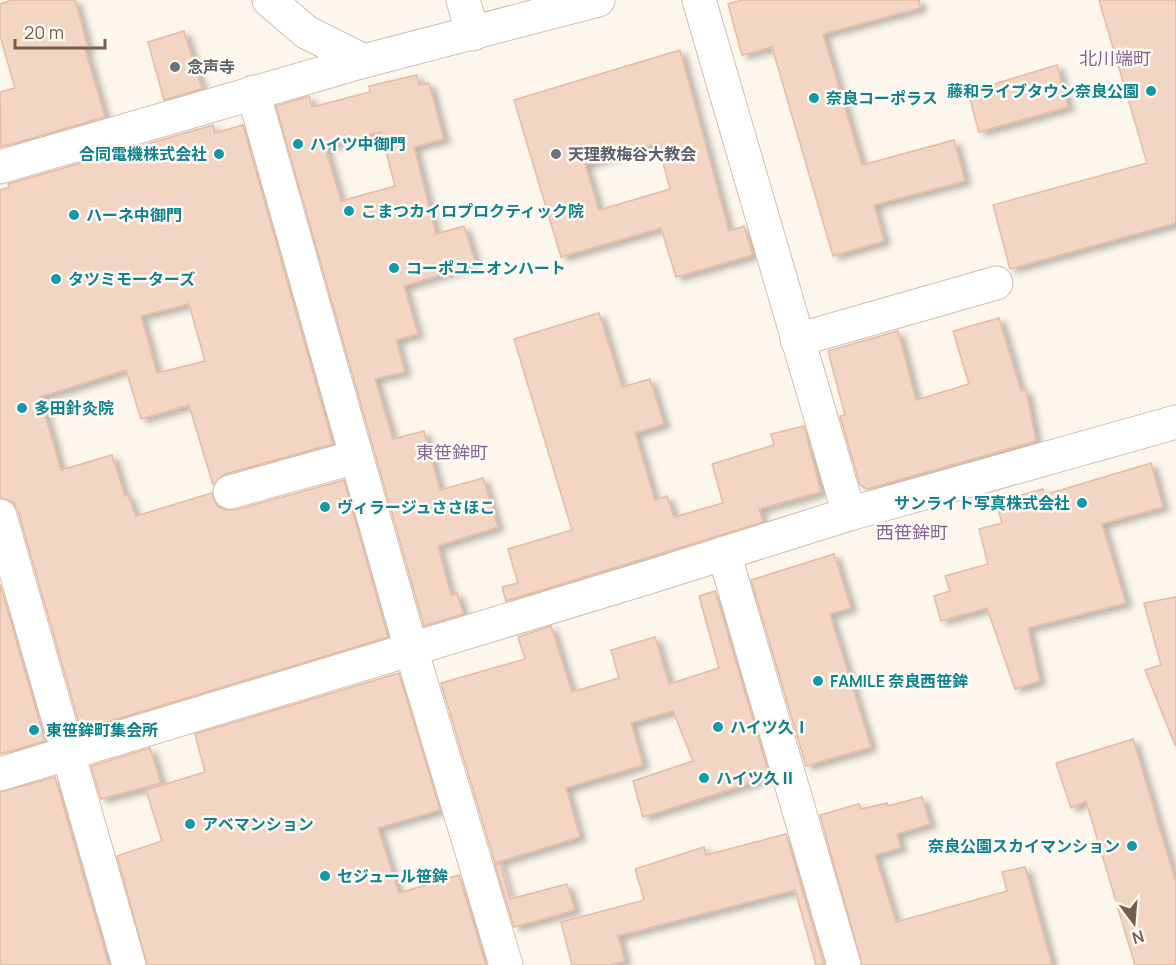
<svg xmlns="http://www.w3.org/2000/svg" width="1176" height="965" font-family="Manrope,'Noto Sans JP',sans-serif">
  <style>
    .building { fill: #f3d5c3; stroke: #e6bba3; stroke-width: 1.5; fill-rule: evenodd; filter: url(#shadow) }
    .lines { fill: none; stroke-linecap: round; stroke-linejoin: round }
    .minor-casing { stroke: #d1beb0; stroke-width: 35 }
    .minor { stroke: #fff; stroke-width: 33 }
    .worship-dot { fill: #6b7280; stroke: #fffaf3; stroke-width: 2 }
    .culture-dot { fill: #0f9aa8; stroke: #fffaf3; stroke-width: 2 }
    .labels { text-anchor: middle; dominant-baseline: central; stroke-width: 5; stroke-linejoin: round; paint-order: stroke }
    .worship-label { font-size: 16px; font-weight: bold; fill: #5b616d; stroke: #fffaf3; text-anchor: start }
    .culture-label { font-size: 16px; font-weight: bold; fill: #0d838f; stroke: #fffaf3; text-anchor: start }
    .neighbourhood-label { font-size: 18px; fill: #846695; stroke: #fffaf3 }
  </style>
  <defs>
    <filter id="shadow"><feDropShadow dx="6" dy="4" stdDeviation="3" flood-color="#0004"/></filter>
  </defs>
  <rect width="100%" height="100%" fill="#fdf6ec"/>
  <g class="building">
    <polygon points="12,0 75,0 88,48 85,49 105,117 1,147 0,92 15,88 0,36 0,4"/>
    <polygon points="742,0 919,0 920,8 823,34 862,165 954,140 965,181 874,205 884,241 833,256 772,47 742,55 728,4"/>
    <polygon points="1099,0 1176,0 1176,223 1010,269 993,205 1147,163"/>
    <polygon points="184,31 202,89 164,100 148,42"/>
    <path d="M680,50L729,231L744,226L753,255L676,277L661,228L561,257L514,100ZM658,143L670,189L599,210L585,164Z"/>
    <polygon points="1057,65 1068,107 979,132 968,92"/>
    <path d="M417,75L419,85L429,83L444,139L414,147L436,234L464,226L476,264L404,286L418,334L396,340L405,372L375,379L393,439L424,431L440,490L483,478L498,527L438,546L451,595L457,593L463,614L424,626L276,106L309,96L312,107L370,92L369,86ZM381,132L395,186L341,201L325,147Z"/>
    <path d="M213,125L215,133L243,125L333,444L225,474L213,485L189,405L141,419L126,370L40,397L61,470L112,455L125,496L128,495L136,516L212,493L217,506L226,510H235L344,480L388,637L81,730L18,511L13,502L0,498V190L9,187L8,184ZM189,304L205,361L157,373L141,316Z"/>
    <polygon points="599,313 622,387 650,379 664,424 635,433 655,500 667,496 674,517 723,503 712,464 774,445 771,434 804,426 821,492 759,509 763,522 506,601 502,587 518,583 508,549 572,530 514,339"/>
    <polygon points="999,318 1021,391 1026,390 1036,441 867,489 860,485 840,416 845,415 828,351 898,331 916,400 969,384 953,331"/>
    <polygon points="1151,463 1163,507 1102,524 1126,603 1028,628 1040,681 1015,689 987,608 941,621 934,596 950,591 945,576 988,564 979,529 1002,523 996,502 1043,489 1044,495"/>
    <polygon points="834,554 851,608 830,614 871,747 806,766 751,580"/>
    <polygon points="0,584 45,741 0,754"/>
    <polygon points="715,591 770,777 643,817 633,781 693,761 673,711 631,723 643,765 566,788 580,837 495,863 441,683 525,659 518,637 551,626 572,692 619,678 611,650 655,637 669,684 719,668 699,596"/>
    <polygon points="1176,597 1176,745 1175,745 1145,670 1161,665 1144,603"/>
    <polygon points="399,673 440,810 378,828 399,893 459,875 486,965 147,965 117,856 162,841 146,790 205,772 195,734"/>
    <polygon points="1133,739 1176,883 1176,965 1135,965 1086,801 1071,808 1056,763"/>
    <polygon points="150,748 161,783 101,799 91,766"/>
    <polygon points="55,777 109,965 0,965 0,792"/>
    <polygon points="922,797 930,824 897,834 901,848 875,855 896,922 1007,891 1002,872 1025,867 1052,965 862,965 820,815 859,804 861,809 887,803 888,806"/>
    <polygon points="786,834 824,965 816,965 795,890 618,936 625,961 610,965 572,965 561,922 641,901 644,899 635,869 704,847 706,855"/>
    <polygon points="500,863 510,899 567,884 575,910 514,927 495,865"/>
  </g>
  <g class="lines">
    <g class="minor-casing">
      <g id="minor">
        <polyline points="269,0 306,32 364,61"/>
        <polyline points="463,0 473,34"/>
        <polyline points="699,0 849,514"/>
        <polyline points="253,92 411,649 506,965"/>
        <polyline points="0,167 364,61 598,0"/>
        <polyline points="797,340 996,283"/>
        <polyline points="230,492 356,457"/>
        <polyline points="0,516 129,965"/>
        <polyline points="724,553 844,965"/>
        <polyline points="0,774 646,578 849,514 1176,422"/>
      </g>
    </g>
    <use href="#minor" class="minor"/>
  </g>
  <g class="worship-dot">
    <circle cx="175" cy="67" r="6"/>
    <circle cx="556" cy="154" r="6"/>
  </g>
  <g class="culture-dot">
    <circle cx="1151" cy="91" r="6"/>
    <circle cx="814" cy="98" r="6"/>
    <circle cx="298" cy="144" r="6"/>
    <circle cx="219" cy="154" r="6"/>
    <circle cx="349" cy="211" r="6"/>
    <circle cx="74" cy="215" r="6"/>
    <circle cx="394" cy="268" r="6"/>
    <circle cx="56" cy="279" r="6"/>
    <circle cx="22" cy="408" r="6"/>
    <circle cx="1082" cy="503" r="6"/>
    <circle cx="325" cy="507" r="6"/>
    <circle cx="818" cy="681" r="6"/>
    <circle cx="718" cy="727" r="6"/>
    <circle cx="34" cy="730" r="6"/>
    <circle cx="704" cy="778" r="6"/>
    <circle cx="190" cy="824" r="6"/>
    <circle cx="1132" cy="846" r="6"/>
    <circle cx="325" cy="876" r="6"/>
  </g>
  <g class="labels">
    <g class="worship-label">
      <text x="187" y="67">念声寺</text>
      <text x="568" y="154">天理教梅谷大教会</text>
    </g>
    <g class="culture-label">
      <text x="1139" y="91" text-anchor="end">藤和ライブタウン奈良公園</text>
      <text x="826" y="98">奈良コーポラス</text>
      <text x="310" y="144">ハイツ中御門</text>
      <text x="207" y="154" text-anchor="end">合同電機株式会社</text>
      <text x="361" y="211">こまつカイロプロクティック院</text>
      <text x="86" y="215">ハーネ中御門</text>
      <text x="406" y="268">コーポユニオンハート</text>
      <text x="68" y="279">タツミモーターズ</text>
      <text x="34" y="408">多田針灸院</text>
      <text x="1070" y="503" text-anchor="end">サンライト写真株式会社</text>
      <text x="337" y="507">ヴィラージュささほこ</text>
      <text x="830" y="681">FAMILE 奈良西笹鉾</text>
      <text x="730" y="727">ハイツ久Ⅰ</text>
      <text x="46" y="730">東笹鉾町集会所</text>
      <text x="716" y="778">ハイツ久Ⅱ</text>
      <text x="202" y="824">アベマンション</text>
      <text x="1120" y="846" text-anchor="end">奈良公園スカイマンション</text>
      <text x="337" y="876">セジュール笹鉾</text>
    </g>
    <g class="neighbourhood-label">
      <text x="1115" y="58">北川端町</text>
      <text x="452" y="452">東笹鉾町</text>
      <text x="912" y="532">西笹鉾町</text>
    </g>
  </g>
  <g transform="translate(1134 923) rotate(164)" stroke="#fffaf3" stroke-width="4.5" paint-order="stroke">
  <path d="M0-4.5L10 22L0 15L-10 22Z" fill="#7a5c4d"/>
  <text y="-9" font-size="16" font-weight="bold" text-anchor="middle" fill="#7a5c4d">N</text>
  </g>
  <path d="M15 39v9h90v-9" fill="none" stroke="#7a5c4d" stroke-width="3"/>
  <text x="24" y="39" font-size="18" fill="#7a5c4d" stroke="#fffaf3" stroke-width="4.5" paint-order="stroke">20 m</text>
</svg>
